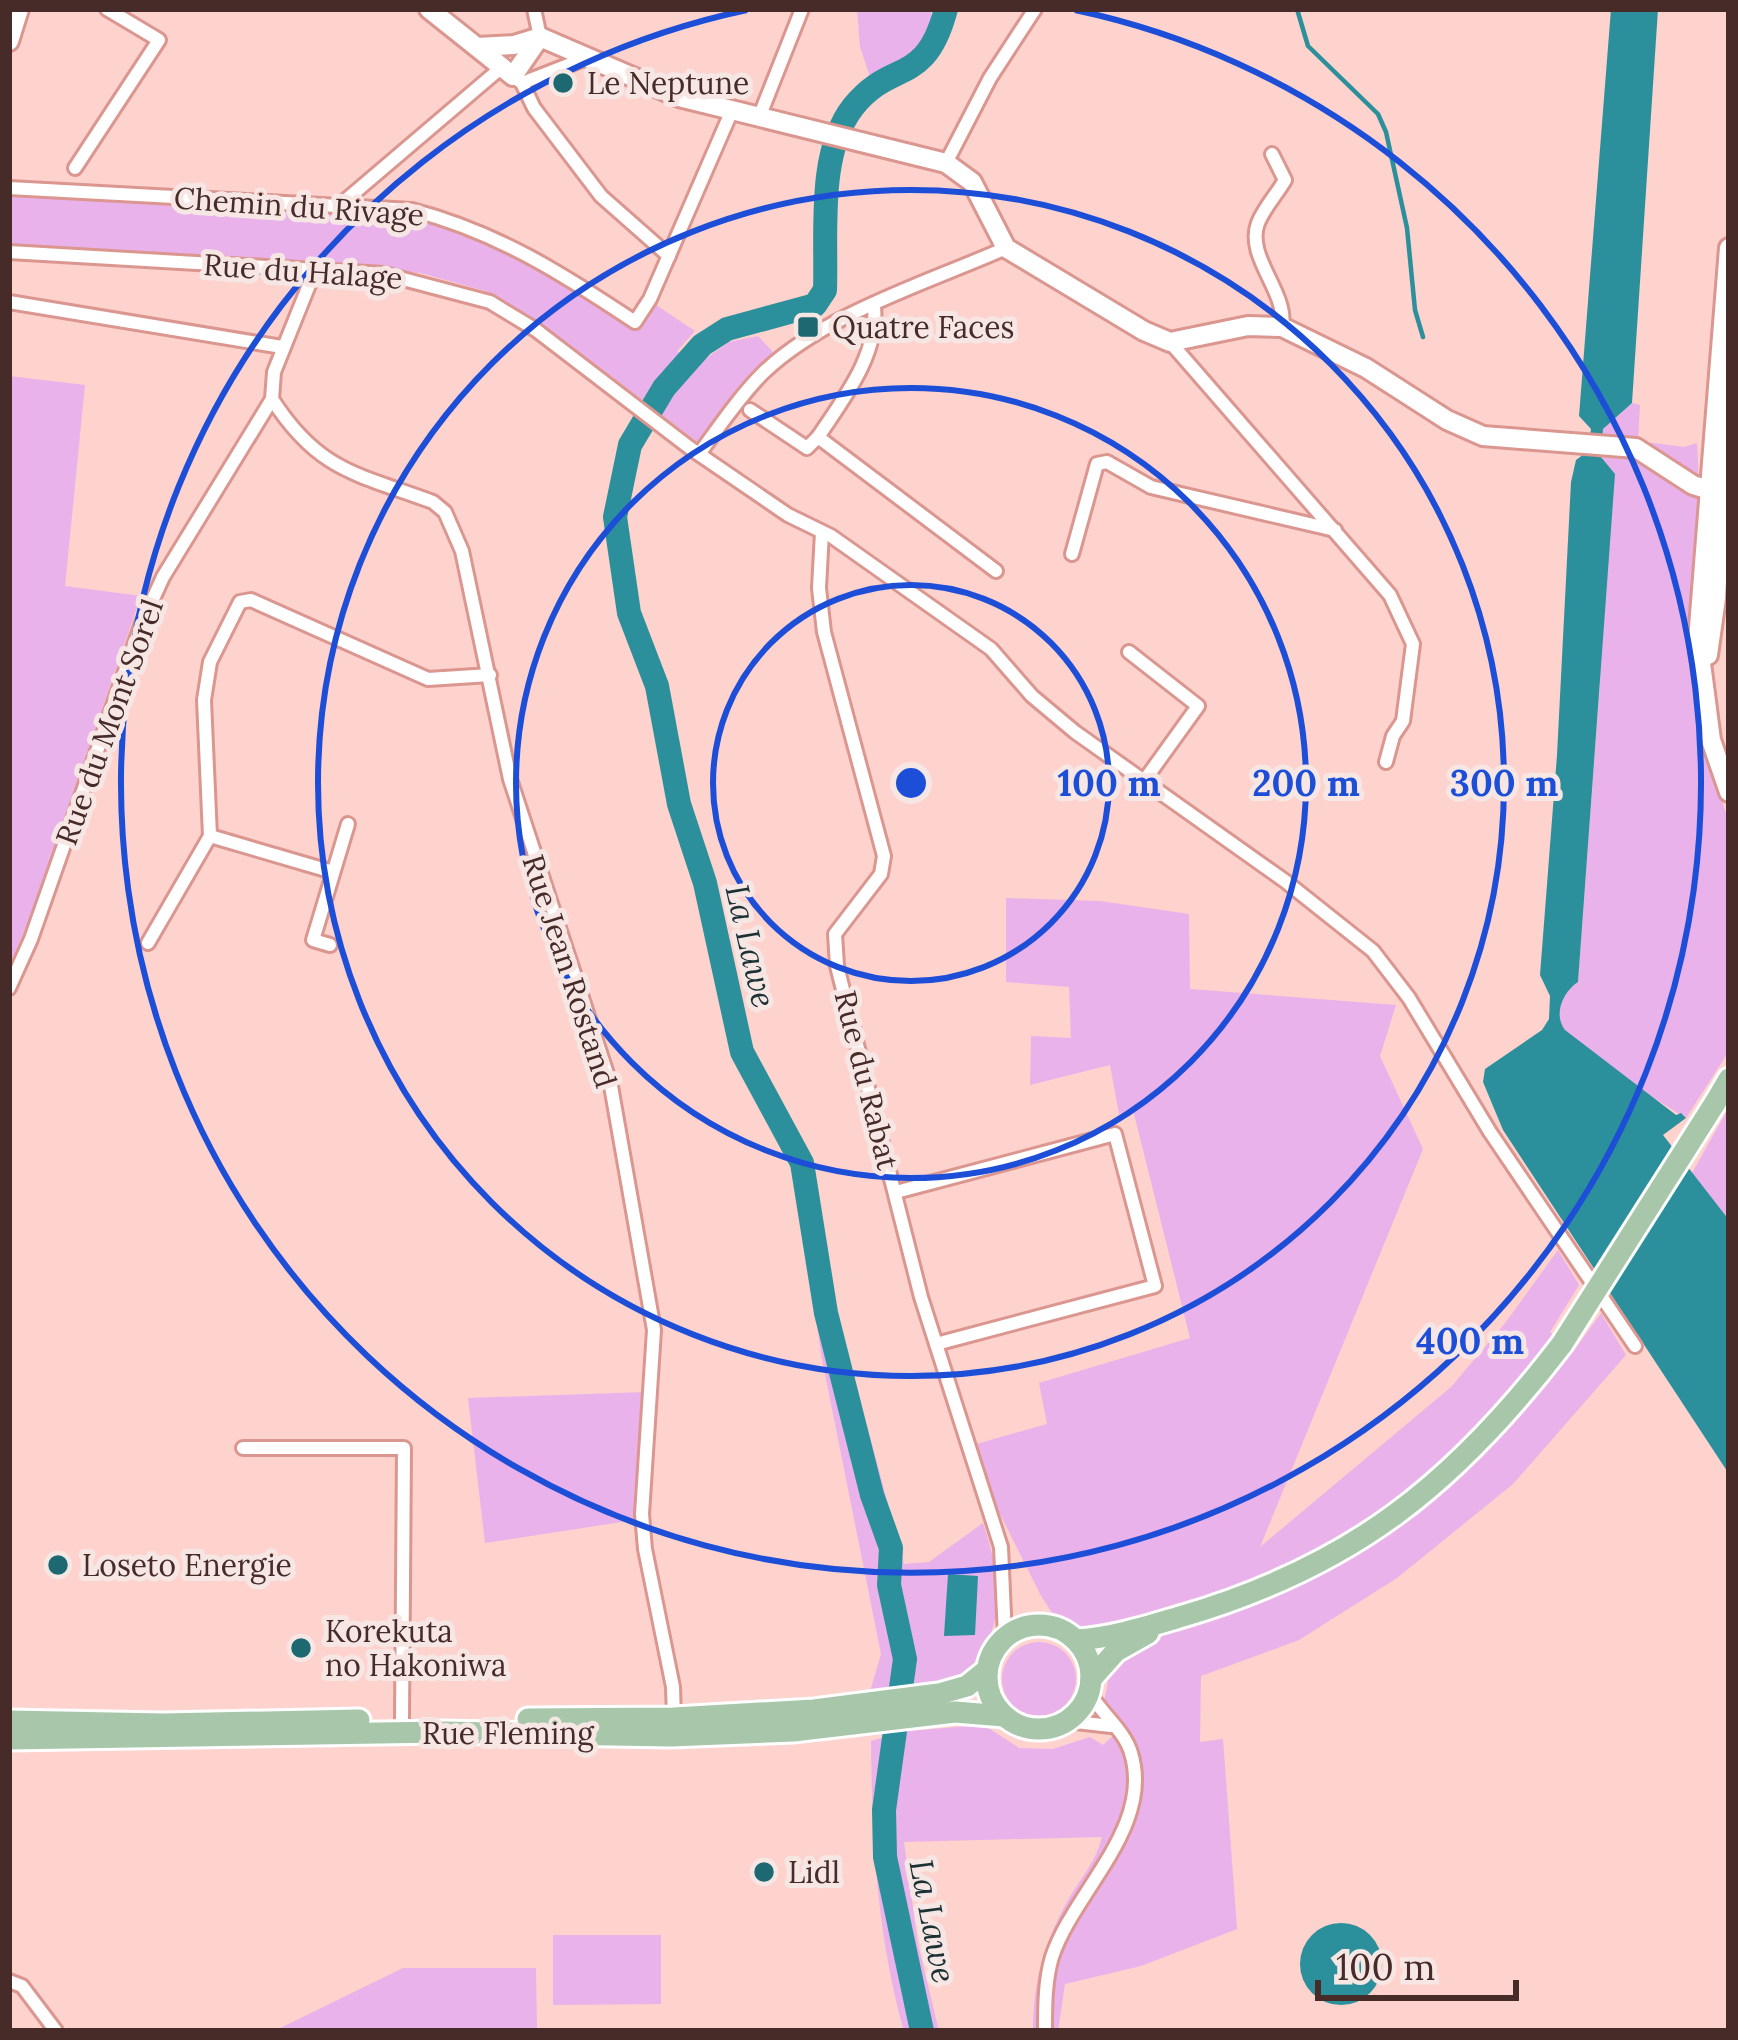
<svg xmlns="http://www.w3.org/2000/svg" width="1738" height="2040" font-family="Lora,serif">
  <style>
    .green { fill: #e9b2ea }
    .water { fill: #2b909c }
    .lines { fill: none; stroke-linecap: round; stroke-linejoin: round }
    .stream { stroke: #2b909c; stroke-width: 4.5 }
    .river { stroke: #2b909c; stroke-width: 24 }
    .street-casing { stroke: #da968f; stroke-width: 18 }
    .secondary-casing { stroke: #da968f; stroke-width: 24 }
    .primary-casing { stroke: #fff; stroke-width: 27 }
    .street { stroke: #fff; stroke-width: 12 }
    .secondary { stroke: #fff; stroke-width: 18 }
    .primary { stroke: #a8c7aa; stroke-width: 21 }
    .primary-bridge-casing { stroke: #fff; stroke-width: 27; stroke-linecap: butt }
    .primary-bridge { stroke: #a8c7aa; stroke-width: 21 }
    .ring { fill: none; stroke: #1d4ed8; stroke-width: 6 }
    .poi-dot { fill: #1e6971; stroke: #f6e7e5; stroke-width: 4.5 }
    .labels { text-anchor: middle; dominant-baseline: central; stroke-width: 10; stroke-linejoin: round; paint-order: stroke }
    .poi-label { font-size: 30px; fill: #462b28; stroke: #f6e7e5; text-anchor: start }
    .street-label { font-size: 30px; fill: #462b28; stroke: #f6e7e5 }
    .water-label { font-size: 33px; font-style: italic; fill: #1b3134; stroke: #f6e7e5 }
    .centre { fill: #1d4ed8; stroke: #f6e7e5; stroke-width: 6 }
    .ring-label { font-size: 36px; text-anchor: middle; font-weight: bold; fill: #1d4ed8; stroke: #f6e7e5; stroke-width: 10; stroke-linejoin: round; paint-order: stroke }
  </style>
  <rect width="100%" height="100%" fill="#fed2cd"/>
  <g class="green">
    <path d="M857,9H931C934,56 911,62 870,77L860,47Z"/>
    <polygon points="9,194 414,219 466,233 544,266 635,328 653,303 695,331 677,351 695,366 729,342 758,336 773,352 697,442 595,364 485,291 421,273 9,247"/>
    <polygon points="9,376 85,385 65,586 141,596 29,920 9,967"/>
    <path d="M1632,403L1640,405L1638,441L1684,447L1697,443L1700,502L1691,623L1694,686L1700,735L1729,822V1051L1686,1118L1631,1084L1565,1030C1553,1014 1563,992 1578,982L1600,683L1603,429Z"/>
    <path d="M1006,898L1100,901L1189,914L1190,989L1396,1005L1380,1056L1423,1149L1260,1547L1451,1387L1506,1322L1558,1250L1579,1285L1550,1332L1573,1352L1601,1313L1626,1355L1513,1484L1397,1578L1299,1640L1201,1676L1200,1742L1223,1739L1237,1929L1141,1966L1065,1984L1058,2031H1033C1033,1981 1045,1939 1071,1895C1083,1875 1096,1861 1102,1837L904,1842L918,1944L939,2031H904C877,1936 872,1840 871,1741L906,1731L984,1725L1019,1748L1053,1749L1090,1737L1103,1745L1125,1725L1104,1701L1108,1683L1078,1625L1052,1613L1040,1594L999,1512L976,1444L1047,1424L1039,1383L1190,1338L1133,1110L1119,1114L1110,1065L1030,1085L1031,1036L1071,1038L1069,987L1006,982Z"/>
    <polygon points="1729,1107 1729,1220 1692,1173"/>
    <path d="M808,1258H827L834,1302L904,1564L929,1562L983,1523C997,1564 1006,1610 984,1649C979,1659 971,1673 961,1678C939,1689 893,1691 869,1695L881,1654L821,1354Z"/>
    <polygon points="647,1392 635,1520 485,1543 468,1398"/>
    <circle cx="1039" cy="1679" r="37"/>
    <polygon points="553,1935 661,1935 661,2004 553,2005"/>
    <polygon points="403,1968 536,1968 537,2031 274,2031"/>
  </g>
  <g class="water">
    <path d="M1611,9H1658L1632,403L1603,429L1601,457L1615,474L1578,982C1563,992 1553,1014 1565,1030L1676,1115L1681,1113L1686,1118L1663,1135L1729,1220V1474L1503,1130L1483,1082L1485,1069L1542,1030L1549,1019L1550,996L1540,975L1557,755L1571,482L1576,460L1588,451L1591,429L1579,416Z"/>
    <polygon points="948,1574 978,1576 975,1635 944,1636"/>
    <circle cx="1341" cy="1964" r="41"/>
  </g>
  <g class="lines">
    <polyline class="stream" points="1297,9 1308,46 1378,114 1386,132 1407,228 1415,310 1423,337"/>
    <path class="river" d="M922,2031L885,1857L884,1810L905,1659L889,1585L891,1548L872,1495L826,1313L802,1163L742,1052L705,883L679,804L657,686L629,613L615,517L630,445L664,388L702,345L727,329L815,305L825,290C827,234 817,153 853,107C892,58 925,88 946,9"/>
    <g class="street-casing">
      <g id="street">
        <polyline points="534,9 540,37"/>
        <polyline points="513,76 522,83 534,108 601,196 669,256"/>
        <polyline points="522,83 586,58"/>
        <polyline points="760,115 802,9"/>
        <path d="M1272,154L1285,180C1277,194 1264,208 1258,223C1245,257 1288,292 1282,327"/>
        <polyline points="946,163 990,78 1035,9"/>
        <polyline points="75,168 159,40 107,9"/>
        <path d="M9,188L412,210C497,232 563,274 635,322L650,299L733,108"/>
        <polyline points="340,205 502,67"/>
        <polyline points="9,252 384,274 490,302 536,330 690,448 788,515 831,536 991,649 1032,696 1075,732 1285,881 1373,951 1409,998 1490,1132 1635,1346"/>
        <polyline points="9,302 282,347"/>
        <polyline points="1170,342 1390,595 1413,644 1403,721 1393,736 1386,762"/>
        <path d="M272,399C319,472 358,474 433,502L445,512L462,551L510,779L611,1086L654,1330L642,1514L645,1549L673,1687L674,1718"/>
        <polyline points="750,410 807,448 818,437 996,571"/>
        <path d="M818,437C844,398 879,354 874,306"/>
        <path d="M699,454C719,427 739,397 763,373C824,314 929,282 1006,248"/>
        <polyline points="822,532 819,588 824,632 884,856 881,874 835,934 837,966 921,1297 1001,1547 1005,1637"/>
        <polyline points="1072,554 1097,464 1107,462 1151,487 1335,530"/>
        <polyline points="1129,652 1198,706 1144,781"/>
        <polyline points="210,836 333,872"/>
        <polyline points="148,943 210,836 204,700 210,662 240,602 251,600 428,679 490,675"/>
        <polyline points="330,945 313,940 348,824"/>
        <polyline points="9,988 31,939 142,623 163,577 272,399 274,372 315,270"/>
        <polyline points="896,1192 1115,1134 1155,1286 936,1344"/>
        <polyline points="243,1448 404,1448 402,1720"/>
        <polyline points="1067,1721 1111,1726"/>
        <polyline points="9,1981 22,1986 56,2031"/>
        <path d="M1045,2031C1045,2007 1045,1980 1052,1957C1074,1891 1154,1827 1131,1753C1125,1731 1100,1712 1089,1692"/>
      </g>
    </g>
    <g class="secondary-casing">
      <g id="secondary">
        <polyline points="429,9 513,76 540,37"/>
        <polyline points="540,37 679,97 946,163 972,182 1006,248 1144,331 1170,342 1248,326 1282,327 1366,368 1447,420 1483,436 1636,448 1693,485 1729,496"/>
        <polyline points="9,41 19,9"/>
        <polyline points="477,47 514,45 540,37"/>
        <polyline points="1729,248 1698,640 1711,740 1729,792"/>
        <polyline points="1708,655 1716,598 1729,385"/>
      </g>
    </g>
    <g class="primary-casing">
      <g id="primary">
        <polyline points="1715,1103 1729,1079"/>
        <circle cx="1039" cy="1677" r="52"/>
        <path d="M1076,1640C1112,1638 1149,1626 1183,1616C1353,1566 1455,1484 1562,1344"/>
        <polyline points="1091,1679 1116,1651 1148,1633"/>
        <polyline points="528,1719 674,1718 814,1710 939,1694 967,1686 987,1670"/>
        <polyline points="9,1721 163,1724 359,1720"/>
        <polyline points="9,1739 442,1732 671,1736 793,1731 955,1712 1004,1716"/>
      </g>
    </g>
    <use href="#street" class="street"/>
    <use href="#secondary" class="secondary"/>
    <use href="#primary" class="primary"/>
    <g class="primary-bridge-casing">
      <polyline id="primary-bridge" points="1562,1344 1715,1103"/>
    </g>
    <use href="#primary-bridge" class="primary-bridge"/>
  </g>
  <g class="ring">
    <circle cx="911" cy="783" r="198"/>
    <circle cx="911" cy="783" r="395"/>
    <circle cx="911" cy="783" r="593"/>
    <path d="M1075 10A790 790 0 1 1 747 10"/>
  </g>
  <g class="poi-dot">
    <circle cx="563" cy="83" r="12"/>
    <rect x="796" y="315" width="24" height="24" rx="6"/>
    <circle cx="58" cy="1565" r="12"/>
    <circle cx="301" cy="1648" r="12"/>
    <circle cx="764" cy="1872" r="12"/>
  </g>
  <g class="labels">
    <g class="poi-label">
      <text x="587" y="83">Le Neptune</text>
      <text x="832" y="327">Quatre Faces</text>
      <text x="82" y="1565">Loseto Energie</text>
      <text x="325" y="1631">Korekuta<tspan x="325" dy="34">no Hakoniwa</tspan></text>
      <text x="788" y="1872">Lidl</text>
    </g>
    <g class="street-label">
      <text transform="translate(299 206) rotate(4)">Chemin du Rivage</text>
      <text transform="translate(303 271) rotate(4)">Rue du Halage</text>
      <text transform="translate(109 722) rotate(-70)">Rue du Mont Sorel</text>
      <text transform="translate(570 971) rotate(72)">Rue Jean Rostand</text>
      <text transform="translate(867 1080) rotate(76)">Rue du Rabat</text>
      <text x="508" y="1733">Rue Fleming</text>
    </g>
    <g class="water-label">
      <text transform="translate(751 946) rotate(77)">La Lawe</text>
      <text transform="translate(933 1921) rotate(79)">La Lawe</text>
    </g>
  </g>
  <circle cx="911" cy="783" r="18" class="centre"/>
  <g class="ring-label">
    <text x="1109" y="796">100 m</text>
    <text x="1306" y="796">200 m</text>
    <text x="1504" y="796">300 m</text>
    <text x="1470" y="1354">400 m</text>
  </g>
  <rect width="1738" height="2040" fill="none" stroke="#462b28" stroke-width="24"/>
  <path d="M1318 1980v18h198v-18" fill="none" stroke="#462b28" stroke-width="6"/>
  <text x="1336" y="1980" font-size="36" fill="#462b28" stroke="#f6e7e5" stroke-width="9" paint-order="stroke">100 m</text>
</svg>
